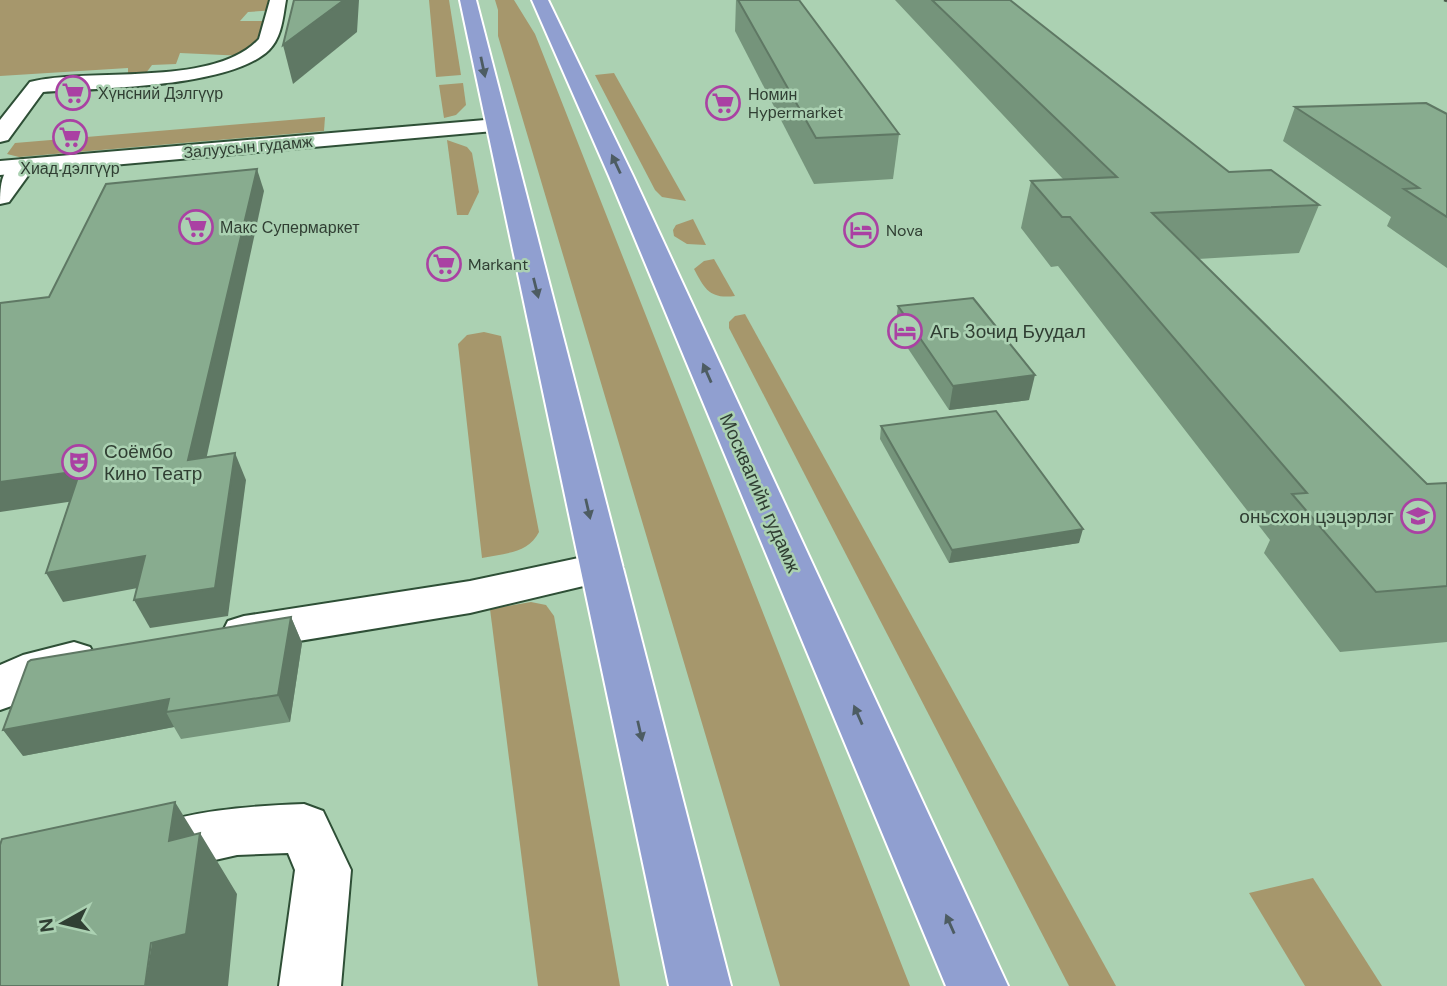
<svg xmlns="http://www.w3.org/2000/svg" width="1447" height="986" font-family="'DM Sans',sans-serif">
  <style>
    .green { fill: #a6976c }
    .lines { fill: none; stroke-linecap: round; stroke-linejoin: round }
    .minor-casing { stroke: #2e4f36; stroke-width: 4 }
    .tertiary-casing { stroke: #2e4f36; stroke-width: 4 }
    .trunk-casing { stroke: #fff; stroke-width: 4 }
    .minor { fill: #fff; fill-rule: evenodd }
    .tertiary { fill: #fff; fill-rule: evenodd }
    .trunk { fill: #909fd0; fill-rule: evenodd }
    .rail { stroke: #475a4a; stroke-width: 2.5; stroke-dasharray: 5 2.5; stroke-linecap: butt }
    .wall { fill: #75947b }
    .shaded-wall { fill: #5f7864 }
    .building { fill: #88ac8f; stroke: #5f7864; stroke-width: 2 }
    .oneway { fill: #4d5c62 }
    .labels { text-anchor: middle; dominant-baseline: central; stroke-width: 5; stroke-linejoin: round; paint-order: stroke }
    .far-poi-label { font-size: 16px; fill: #303f33; stroke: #abd1b2; text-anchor: start }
    .far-street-label { font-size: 16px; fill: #303f33; stroke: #abd1b2 }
    .poi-label { font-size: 19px; fill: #303f33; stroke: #abd1b2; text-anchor: start }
    .street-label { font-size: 19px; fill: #303f33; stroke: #abd1b2 }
  </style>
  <rect width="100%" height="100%" fill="#abd1b2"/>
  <g class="green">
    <polygon points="0,0 282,0 276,10 248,12 240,21 269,21 245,56 180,53 176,64 152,65 146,73 128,73 128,68 0,76"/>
    <polygon points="429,0 449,0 461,75 436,77"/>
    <polygon points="495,0 514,0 535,34 910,986 780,986 498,36 498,10"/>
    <polygon points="614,73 686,201 662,197 655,190 595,75"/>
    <polygon points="463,83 466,105 456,115 444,118 439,85"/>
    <polygon points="325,117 324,131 19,157 7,154 15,143"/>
    <polygon points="447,140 467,147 472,153 479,192 468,215 457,215"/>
    <polygon points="693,219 706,245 687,244 674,236 673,230 676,225"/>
    <path d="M714,259L735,296C710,299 705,290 694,269L704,261Z"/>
    <polygon points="745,314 1116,986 1069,986 729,328 729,322 735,316"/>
    <path d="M484,332L501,336L539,532C528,554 504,553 482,558L458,344L467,335Z"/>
    <polygon points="531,602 546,605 554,616 620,986 538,986 490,609"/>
    <polygon points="1313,878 1382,986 1305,986 1249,893"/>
  </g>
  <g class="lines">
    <g class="minor-casing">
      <g id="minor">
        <path d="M270,0H286C283,17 282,37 269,50C230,88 97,88 43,92L8,140L0,142V120L30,82C90,67 214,88 259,39Z"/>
        <path d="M23,159L31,161L35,166L9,202L0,204C0,186 1,164 23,159Z"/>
        <polygon points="602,553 617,558 623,568 617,578 470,613 244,650 228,645 222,633 228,621 244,616 470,581"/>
        <polygon points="74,642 90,647 97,660 90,673 38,687 17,704 0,710 0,665 23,655"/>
        <path d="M304,804L323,811L351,870L341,986H279L295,870L288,853L237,855L153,874L134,867L126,849L134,831C188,811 246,806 304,804Z"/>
      </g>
    </g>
    <g class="tertiary-casing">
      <polygon id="tertiary" points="497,119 505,120 508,125 505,130 0,175 0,161"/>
    </g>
    <g class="trunk-casing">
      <g id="trunk">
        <polygon points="460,0 476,0 731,986 669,986"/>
        <polygon points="532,0 548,0 633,176 1008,986 946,986 609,176"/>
      </g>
    </g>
    <use href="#minor" class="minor"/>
    <use href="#tertiary" class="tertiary"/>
    <use href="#trunk" class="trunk"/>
    <polyline class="rail" points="1444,0 1447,1"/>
  </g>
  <g class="wall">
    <polygon points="736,0 799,0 899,134 893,179 814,184 735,31"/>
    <polygon points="895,0 1010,0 1229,172 1319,205 1299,253 1198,259 1427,484 1447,483 1447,642 1340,652 1264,553 1270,540 1058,266 1051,267 1021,228 1031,181 1063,179"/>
    <polygon points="1295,107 1447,114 1447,268 1387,226 1391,217 1283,141"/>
    <polygon points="898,306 1029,400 949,410 895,329"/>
    <polygon points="881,426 1079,543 949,563 880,439"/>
    <polygon points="291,617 302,643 290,722 181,739 174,727 23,756"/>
  </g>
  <g class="shaded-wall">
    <polygon points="344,0 359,0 357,32 293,84 283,45"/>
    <polygon points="257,169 264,191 200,488 188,460"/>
    <polygon points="1035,375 1029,400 949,410 953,386"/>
    <polygon points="235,453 246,480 228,616 150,628 134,600"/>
    <polygon points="80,471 95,498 0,512 0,482"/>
    <polygon points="1083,529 1079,543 949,563 952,550"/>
    <polygon points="145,556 159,584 63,602 46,573"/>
    <polygon points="291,617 302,643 290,722 278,695"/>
    <polygon points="169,699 166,712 174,727 23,756 3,730"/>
    <polygon points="175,802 199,841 200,833 237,894 228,986 145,986"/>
  </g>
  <g class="building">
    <polygon points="294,0 344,0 283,45"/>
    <polygon points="738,0 799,0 899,134 816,138"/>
    <polygon points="932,0 1010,0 1229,172 1271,170 1319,205 1152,213 1427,484 1447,483 1447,586 1376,592 1292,494 1307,493 1070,217 1062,217 1031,181 1117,177"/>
    <polygon points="1426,103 1447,114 1447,217 1404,189 1419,188 1295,107"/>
    <polygon points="257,169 188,460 235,453 215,588 134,600 145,556 46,573 80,471 0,482 0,303 49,297 106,184"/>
    <polygon points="973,298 1035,375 953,386 898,306"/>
    <polygon points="996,411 1083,529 952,550 881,426"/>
    <polygon points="291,617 278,695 166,712 169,699 3,730 28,662 31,660"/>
    <polygon points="175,802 169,841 200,833 186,934 151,943 145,986 0,986 0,845 2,839"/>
  </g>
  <defs><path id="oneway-solid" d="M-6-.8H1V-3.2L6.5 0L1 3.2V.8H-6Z" transform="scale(1.75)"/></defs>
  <g class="oneway">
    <use href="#oneway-solid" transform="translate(483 67) rotate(78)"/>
    <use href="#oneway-solid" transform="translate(616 164) rotate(-115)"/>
    <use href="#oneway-solid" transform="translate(536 288) rotate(76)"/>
    <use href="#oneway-solid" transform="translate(707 373) rotate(-114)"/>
    <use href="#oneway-solid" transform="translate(588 509) rotate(77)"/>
    <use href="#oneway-solid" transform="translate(858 715) rotate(-114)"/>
    <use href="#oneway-solid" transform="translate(640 731) rotate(77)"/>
    <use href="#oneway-solid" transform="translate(950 924) rotate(-114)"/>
  </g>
  <defs>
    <g id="supermarket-ring" transform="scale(1.75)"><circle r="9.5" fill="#abd1b2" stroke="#aa41a3" stroke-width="1.5"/><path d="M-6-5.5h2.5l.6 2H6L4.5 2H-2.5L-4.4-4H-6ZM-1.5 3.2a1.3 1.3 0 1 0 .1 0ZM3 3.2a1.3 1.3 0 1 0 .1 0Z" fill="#aa41a3"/></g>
    <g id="hotel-ring" transform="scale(1.75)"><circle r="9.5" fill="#abd1b2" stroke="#aa41a3" stroke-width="1.5"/><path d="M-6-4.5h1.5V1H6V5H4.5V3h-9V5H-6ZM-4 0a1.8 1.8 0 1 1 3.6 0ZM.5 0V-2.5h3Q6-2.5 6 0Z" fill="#aa41a3"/></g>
    <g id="theatre-ring" transform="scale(1.75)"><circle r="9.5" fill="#abd1b2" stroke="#aa41a3" stroke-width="1.5"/><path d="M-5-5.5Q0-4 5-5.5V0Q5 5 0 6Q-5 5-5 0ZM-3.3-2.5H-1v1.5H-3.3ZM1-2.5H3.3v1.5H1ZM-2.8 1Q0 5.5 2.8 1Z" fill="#aa41a3"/></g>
    <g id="school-ring" transform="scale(1.75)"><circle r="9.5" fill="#abd1b2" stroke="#aa41a3" stroke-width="1.5"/><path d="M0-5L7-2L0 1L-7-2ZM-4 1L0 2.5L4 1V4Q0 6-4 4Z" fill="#aa41a3"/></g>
  </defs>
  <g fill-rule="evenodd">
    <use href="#supermarket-ring" x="73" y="93"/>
    <use href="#supermarket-ring" x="723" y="103"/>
    <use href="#supermarket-ring" x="70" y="137"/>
    <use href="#supermarket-ring" x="196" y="227"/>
    <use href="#hotel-ring" x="861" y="230"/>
    <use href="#supermarket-ring" x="444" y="264"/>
    <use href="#hotel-ring" x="905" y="331"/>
    <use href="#theatre-ring" x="79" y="462"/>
    <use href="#school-ring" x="1418" y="516"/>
  </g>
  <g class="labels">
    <g class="far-poi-label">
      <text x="98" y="93">Хүнсний Дэлгүүр</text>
      <text x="748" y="94">Номин<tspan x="748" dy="18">Hyрermarket</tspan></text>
      <text x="70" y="168" text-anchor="middle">Хиад дэлгүүр</text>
      <text x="220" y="227">Макс Супермаркет</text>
      <text x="886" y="230">Nova</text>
      <text x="468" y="264">Markant</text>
    </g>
    <g class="far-street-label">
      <text transform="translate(248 147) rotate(-5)">Залуусын гудамж</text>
    </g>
    <g class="poi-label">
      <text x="930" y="331">Агь 3очид Буудал</text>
      <text x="104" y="451">Соёмбо<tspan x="104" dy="22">Кино Театр</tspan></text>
      <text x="1394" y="516" text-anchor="end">оньсхон цэцэрлэг</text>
    </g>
    <g class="street-label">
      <text transform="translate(760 493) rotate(66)">Москвагийн гудамж</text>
    </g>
  </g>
  <g transform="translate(63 923) rotate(262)" stroke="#abd1b2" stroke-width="5" paint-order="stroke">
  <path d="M0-5L12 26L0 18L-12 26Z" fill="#303f33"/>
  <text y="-10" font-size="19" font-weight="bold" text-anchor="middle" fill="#303f33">N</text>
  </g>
</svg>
